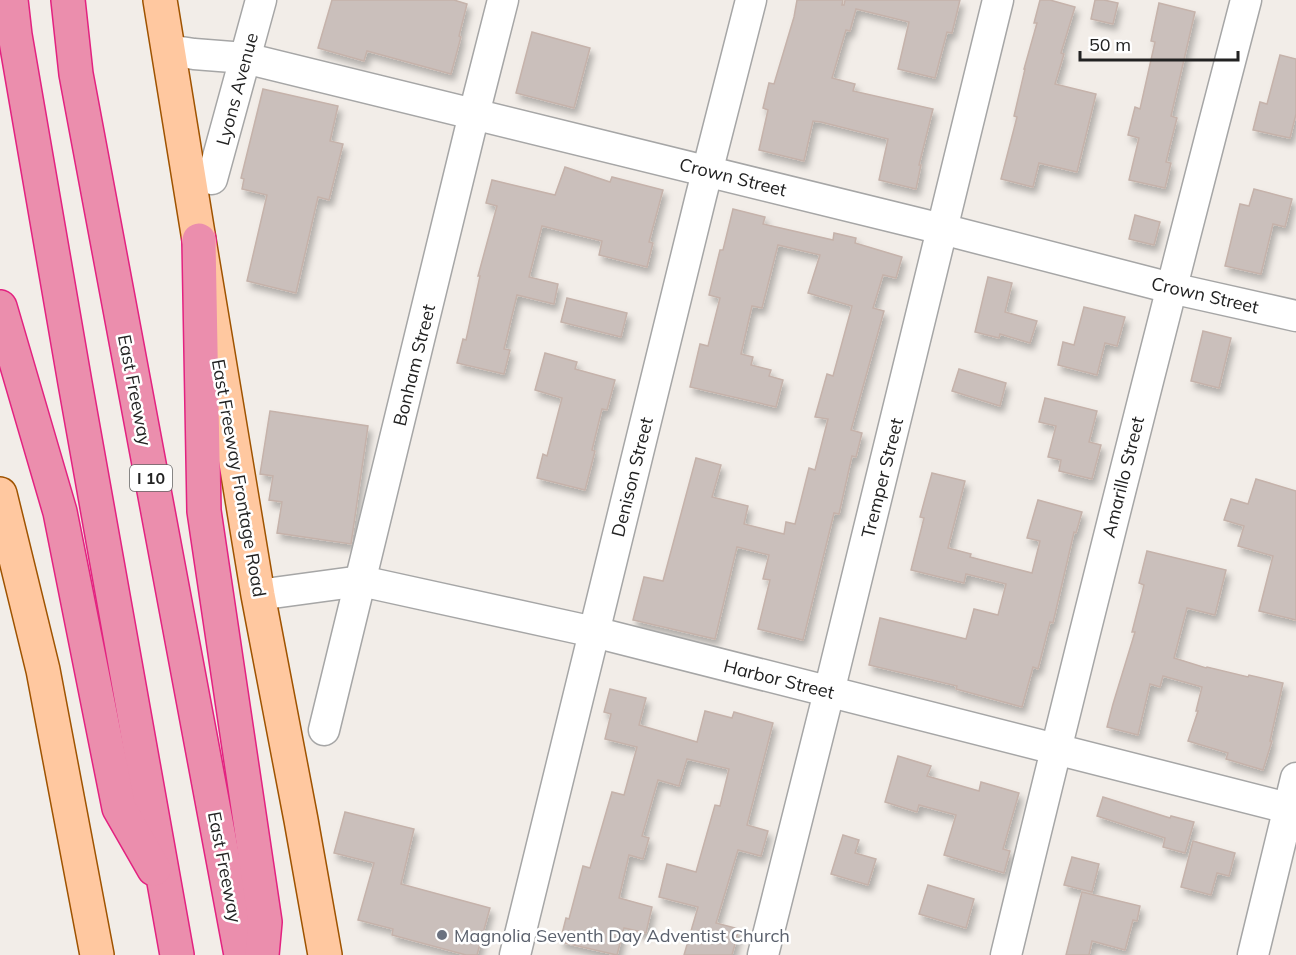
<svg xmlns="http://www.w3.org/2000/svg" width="1296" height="955" font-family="Mulish,sans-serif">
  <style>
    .building { fill: #cabfbb; stroke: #c5b2aa; stroke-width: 1.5; filter: url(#shadow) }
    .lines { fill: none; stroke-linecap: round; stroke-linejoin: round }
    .minor-casing { stroke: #a6a6a6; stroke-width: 33 }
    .major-casing { stroke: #9f5300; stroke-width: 36 }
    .highway-casing { stroke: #e32280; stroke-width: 36 }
    .minor { stroke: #fff; stroke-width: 30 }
    .major { stroke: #ffc8a0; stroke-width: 33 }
    .highway { stroke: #eb8ead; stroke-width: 33 }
    .worship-dot { fill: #6b7280; stroke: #fff; stroke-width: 2 }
    .labels { text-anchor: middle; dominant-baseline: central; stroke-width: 5; stroke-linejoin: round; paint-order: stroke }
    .shield { fill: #fff; stroke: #646464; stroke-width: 1.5 }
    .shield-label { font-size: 16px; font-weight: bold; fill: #222 }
    .street-label { font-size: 18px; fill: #222; stroke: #fff }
    .worship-label { font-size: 18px; fill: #5b616d; stroke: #fff; text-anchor: start }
  </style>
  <defs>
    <filter id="shadow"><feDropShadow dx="3.5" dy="6" stdDeviation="3" flood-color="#0004"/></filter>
  </defs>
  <rect width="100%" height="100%" fill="#f2ede8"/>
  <g class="building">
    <polygon points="332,0 454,0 467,4 459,36 461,37 451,74 367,51 364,61 318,48"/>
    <polygon points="797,0 843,0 842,5 844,5 845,0 960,0 952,33 947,32 935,78 898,69 909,22 856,9 850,31 846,30 832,78 855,84 853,91 933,109 919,165 921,165 916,189 879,180 888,139 821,122 813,121 804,161 759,150 768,110 763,108 769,83 774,84 794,17"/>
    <polygon points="1040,0 1050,0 1075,7 1061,53 1064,54 1055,84 1096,94 1077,172 1039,163 1033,187 1001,179 1017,117 1014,116 1025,69 1024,69 1037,23 1034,23"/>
    <polygon points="1095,0 1104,0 1118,3 1113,24 1091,19"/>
    <polygon points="1159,3 1195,12 1171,116 1177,118 1166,162 1171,163 1165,188 1129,180 1139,138 1128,135 1135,107 1140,109 1155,42 1151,41"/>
    <polygon points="532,32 590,48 574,108 516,93"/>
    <polygon points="1280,55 1296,59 1296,114 1290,138 1253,130 1260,102 1267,104"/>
    <polygon points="263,89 338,106 330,141 343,144 329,200 318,197 296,293 247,281 267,195 242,189 244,179 241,178"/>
    <polygon points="565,167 610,182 612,177 663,190 649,242 653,243 647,267 599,255 602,241 542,226 529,277 558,284 554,304 517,295 504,349 510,350 504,374 457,363 463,339 466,340 480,276 478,276 497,206 486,203 492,180 555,195"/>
    <polygon points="1254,189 1292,199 1285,227 1273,224 1261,274 1225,266 1240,204 1249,206"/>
    <polygon points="733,209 765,217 763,224 833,240 834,233 856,238 855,243 902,257 896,278 883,275 873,308 884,311 851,430 862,433 856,457 852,456 839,514 834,513 803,640 758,629 770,580 763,579 769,555 737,547 715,639 633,620 644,577 663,581 696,458 721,465 712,497 748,506 744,524 784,534 786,522 795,524 809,468 815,470 828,419 815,417 827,374 833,376 852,306 808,293 820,255 778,245 762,308 752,306 741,354 753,357 751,365 771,370 769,376 783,380 776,407 690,387 700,344 708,346 720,298 709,295 720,250 723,250"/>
    <polygon points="1135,215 1160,222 1154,245 1129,239"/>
    <polygon points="988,277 1012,283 1005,312 1037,321 1030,343 1000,334 999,338 975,332"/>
    <polygon points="567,298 627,313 621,337 561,322"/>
    <polygon points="1084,307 1125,317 1117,346 1105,343 1097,375 1058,365 1063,342 1074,345"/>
    <polygon points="1203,331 1231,338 1219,388 1191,381"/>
    <polygon points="545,353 577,362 575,369 615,380 607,410 602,409 592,450 595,451 585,490 537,478 543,454 547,456 562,398 535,390"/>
    <polygon points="959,369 1006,383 1000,406 952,391"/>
    <polygon points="1045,398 1097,411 1089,442 1101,445 1092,479 1059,471 1061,460 1048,457 1056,426 1039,422"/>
    <polygon points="270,411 368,426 351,544 277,533 282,502 269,500 273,476 260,474"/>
    <polygon points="932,473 965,481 948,548 971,554 970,557 1032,573 1040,541 1027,538 1038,500 1082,512 1076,533 1074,532 1053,623 1050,622 1038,669 1033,667 1022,707 956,689 957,686 869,665 880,618 966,639 974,609 998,615 1006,584 966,574 964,583 911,570 924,518 920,517"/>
    <polygon points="1256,479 1296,491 1296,620 1259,611 1273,556 1238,546 1244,526 1224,520 1231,499 1248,504"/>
    <polygon points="1147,551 1226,570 1215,615 1187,608 1174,658 1206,668 1207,667 1248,677 1249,675 1283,683 1270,741 1272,741 1263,770 1226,759 1228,753 1188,741 1198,711 1196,711 1202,687 1163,676 1160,687 1150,684 1138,735 1107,727 1113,704 1135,632 1132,632 1144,585 1139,583"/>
    <polygon points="610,689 646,698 639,725 697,742 705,711 732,718 734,712 773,723 747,825 768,831 761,856 738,850 716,923 739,929 732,955 684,955 698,907 659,897 667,864 696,872 715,805 720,806 729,769 687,759 679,786 658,780 642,836 649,838 643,859 629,855 619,898 652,907 646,933 624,928 617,955 560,942 566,918 569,919 583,866 590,868 612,792 624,795 637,747 605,739 611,714 604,712"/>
    <polygon points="898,756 931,766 927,776 979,791 981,782 1019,793 1003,849 1010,851 1004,873 944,855 956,815 919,805 917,812 885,802"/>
    <polygon points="1103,797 1170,818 1171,816 1194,822 1185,853 1163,847 1165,838 1097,816"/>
    <polygon points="345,812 414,829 401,884 490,908 477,955 466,955 392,935 393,929 358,920 374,863 334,853"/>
    <polygon points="843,835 859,840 855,853 876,859 868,885 831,874"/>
    <polygon points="1193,841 1235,853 1229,876 1217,873 1211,895 1181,887"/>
    <polygon points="1072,857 1099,864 1092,892 1064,885"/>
    <polygon points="928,885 974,899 966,928 919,914"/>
    <polygon points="1082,892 1140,906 1137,921 1133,920 1125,950 1092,941 1089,955 1066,955"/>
  </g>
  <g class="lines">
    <g class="minor-casing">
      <g id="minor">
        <polyline points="168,50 194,54 245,58 942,229 1171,288 1296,316"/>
        <polyline points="212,179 261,0"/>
        <polyline points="258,595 361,581 594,632 1296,810"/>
        <polyline points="324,730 474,114 503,0"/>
        <polyline points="515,955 701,196 751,0"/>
        <polyline points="763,955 829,692 998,0"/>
        <path d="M1006,955C1083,636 1163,318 1246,0"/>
        <polyline points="1253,955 1296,778"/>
      </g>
    </g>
    <g class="major-casing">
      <g id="major">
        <polyline points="160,0 199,240 258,595 301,820 325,955"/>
        <polyline points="0,494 43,670 97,955"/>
      </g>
    </g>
    <g class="highway-casing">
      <g id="highway">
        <polyline points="11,0 15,35 75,383 177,955"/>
        <polyline points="68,0 76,74 241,955"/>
        <polyline points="199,240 204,511 265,922 262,955"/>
        <polyline points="0,307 60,512 119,808 154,869"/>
      </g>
    </g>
    <use href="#minor" class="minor"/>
    <use href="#major" class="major"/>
    <use href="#highway" class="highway"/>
  </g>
  <circle class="worship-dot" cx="442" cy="935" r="6"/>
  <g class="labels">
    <rect class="shield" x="130" y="465" width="42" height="26" rx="4.5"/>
    <g class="shield-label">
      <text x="151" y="478">I 10</text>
    </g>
    <g class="street-label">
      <text transform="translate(237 89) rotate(-75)">Lyons Avenue</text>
      <text transform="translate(733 177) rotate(14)">Crown Street</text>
      <text transform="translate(1205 295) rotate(13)">Crown Street</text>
      <text transform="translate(414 365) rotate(-76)">Bonham Street</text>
      <text transform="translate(135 390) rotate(79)">East Freeway</text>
      <text transform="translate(632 477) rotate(-76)">Denison Street</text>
      <text transform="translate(1123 477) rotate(-76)">Amarillo Street</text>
      <text transform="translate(239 478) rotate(80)">East Freeway Frontage Road</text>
      <text transform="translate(882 478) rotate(-76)">Tremper Street</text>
      <text transform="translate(779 679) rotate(14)">Harbor Street</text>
      <text transform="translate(225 867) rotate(79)">East Freeway</text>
    </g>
    <g class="worship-label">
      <text x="454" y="935">Magnolia Seventh Day Adventist Church</text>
    </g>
  </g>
  <path d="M1080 51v9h158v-9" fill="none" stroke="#222222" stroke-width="3"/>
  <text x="1089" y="51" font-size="18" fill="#222222" stroke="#ffffff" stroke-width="4.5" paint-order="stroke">50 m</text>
</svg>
